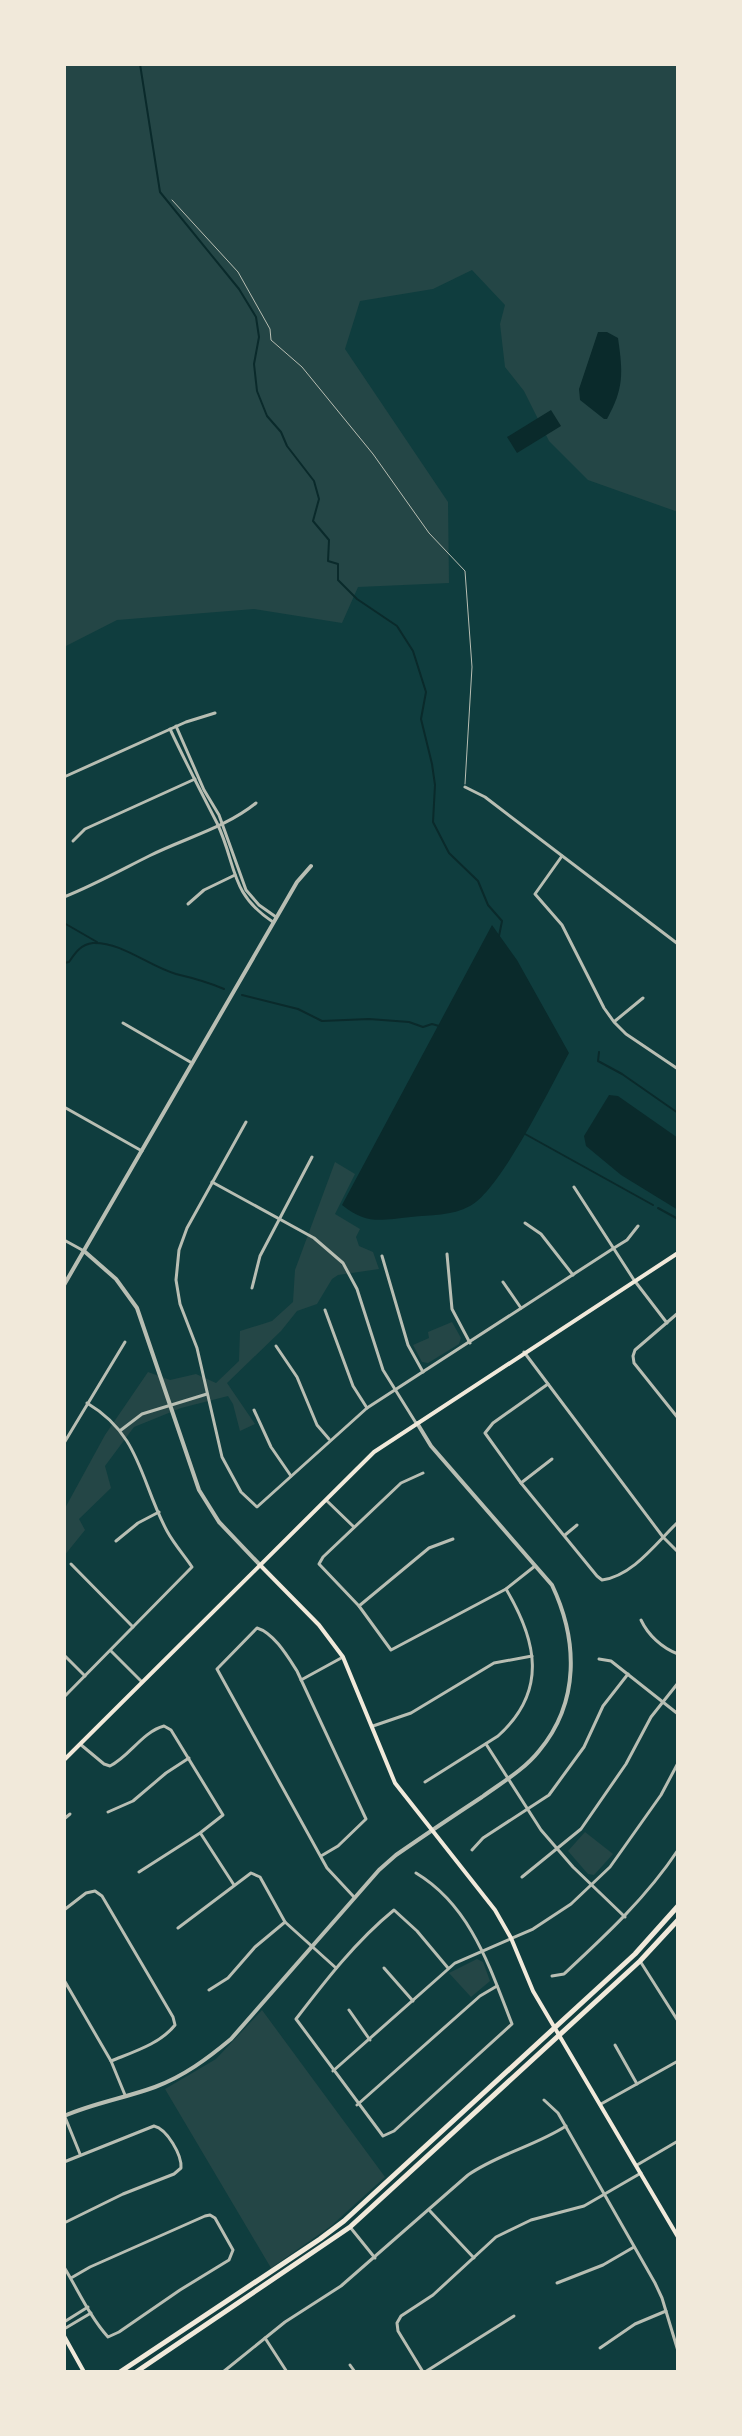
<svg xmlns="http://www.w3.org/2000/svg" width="742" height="2436" font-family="Signika,sans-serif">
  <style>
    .green { fill: #244646 }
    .water { fill: #0a2a2b }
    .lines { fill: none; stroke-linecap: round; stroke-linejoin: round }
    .stream { stroke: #0a2a2b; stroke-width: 2 }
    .service { stroke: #b8beb3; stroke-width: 1 }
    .minor { stroke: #b8beb3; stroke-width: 3 }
    .tertiary { stroke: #b8beb3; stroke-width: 4 }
    .secondary { stroke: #f1e9da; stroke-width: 4 }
    .primary { stroke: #f1e9da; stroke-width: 5 }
  </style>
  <rect width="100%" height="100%" fill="#0f3d3e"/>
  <g class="green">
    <polygon points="64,64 678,64 678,512 588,480 549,441 524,391 505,367 500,324 505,305 472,270 433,289 360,301 345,349 448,502 449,583 358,587 342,623 254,609 117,620 64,647"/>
    <polygon points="335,1162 355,1174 335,1214 360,1229 356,1237 359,1246 373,1252 379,1269 338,1275 332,1279 317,1304 297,1311 281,1331 227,1383 255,1424 240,1431 233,1404 228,1396 181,1408 134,1427 105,1466 111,1488 79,1519 85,1530 64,1556 64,1510 105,1435 148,1372 170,1380 196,1374 216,1383 239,1361 240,1331 272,1321 293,1302 295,1270"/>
    <polygon points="452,1322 461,1338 459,1344 428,1363 422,1362 413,1345 429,1338 428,1332"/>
    <polygon points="585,1832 613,1854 594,1875 588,1874 568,1851"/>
    <polygon points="477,1959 483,1962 490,1981 471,1997 449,1973"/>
    <polygon points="262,2010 385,2177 331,2226 271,2268 165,2089 216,2059"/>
  </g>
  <g class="water">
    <path d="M598,332H607L618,338C623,373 624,388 607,419H604L580,400L579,389Z"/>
    <polygon points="551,410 561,426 517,453 507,437"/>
    <path d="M492,925L517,960L569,1053C551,1086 500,1191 470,1206C452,1216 430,1215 411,1217C380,1220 367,1225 342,1205Z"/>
    <polygon points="609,1095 618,1096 678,1138 678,1210 621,1175 586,1146 584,1136"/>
  </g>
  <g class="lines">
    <g class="stream">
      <polyline points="140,64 160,192 239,289 256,317 259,337 254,364 257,391 267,416 281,432 287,446 314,481 319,499 313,521 329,540 328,561 338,564 338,580 357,599 397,626 413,651 426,692 421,719 432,764 435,785 433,822 449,853 478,881 488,905 502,921 499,936"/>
      <polyline points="64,923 97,942"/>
      <path d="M64,963L69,962C75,953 81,944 93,943C122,942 148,966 176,974C193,978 208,982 224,989"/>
      <polyline points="242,995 298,1009 322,1021 369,1019 409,1022 423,1027 432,1024 439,1026"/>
      <polyline points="599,1052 598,1061 622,1074 678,1113"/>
      <polyline points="525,1134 653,1205"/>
      <polyline points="658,1208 678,1219"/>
    </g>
    <polyline class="service" points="172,200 238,272 270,329 271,340 302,367 373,454 429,533 465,571 472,667 465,784"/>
    <g class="minor">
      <polyline points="176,726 204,790 219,815 246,890 259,905 276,917"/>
      <path d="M170,729C185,761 201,792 217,823C237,865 229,893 273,922"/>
      <polyline points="64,777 186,722 215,713"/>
      <polyline points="465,787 485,797 678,944"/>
      <polyline points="73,841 85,829 195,779"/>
      <polyline points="562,856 535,894 562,925 604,1008 614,1022 626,1034 678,1069"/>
      <path d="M64,897C94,885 121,870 149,856C185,838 225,828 256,803"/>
      <polyline points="188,904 204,890 235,875"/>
      <polyline points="615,1021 643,998"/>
      <polyline points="123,1023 192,1063"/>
      <polyline points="64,1107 142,1151"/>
      <polyline points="246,1122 187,1228 179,1250 176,1280 180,1304 197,1348 222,1457 241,1492 257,1507 367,1408 614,1248 627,1240 638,1226"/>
      <polyline points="212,1182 314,1238 343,1263 357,1289 383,1370 416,1423"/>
      <polyline points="574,1187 634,1280 667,1323"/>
      <polyline points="525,1223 541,1234 573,1275"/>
      <polyline points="64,1240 84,1251"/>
      <polyline points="447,1254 452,1309 470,1343"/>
      <polyline points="382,1256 408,1345 423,1372"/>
      <polyline points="503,1282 521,1308"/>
      <polyline points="252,1288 260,1256 312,1157"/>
      <polyline points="325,1310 353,1386 367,1408"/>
      <polyline points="678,1313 635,1350 633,1356 634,1363 678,1418"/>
      <polyline points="276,1346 297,1377 317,1425 329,1439"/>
      <polyline points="524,1352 663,1537 678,1552"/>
      <path d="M548,1384L493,1423L485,1433L521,1483L597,1576L602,1580C633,1576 657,1542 678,1522"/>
      <polyline points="254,1410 271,1447 291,1476"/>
      <polyline points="121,1430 142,1414 207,1394"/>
      <polyline points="64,1443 125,1342"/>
      <polyline points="423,1473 401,1483 323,1557 319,1564 359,1606 391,1650 506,1589 535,1566"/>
      <polyline points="521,1483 552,1459"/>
      <polyline points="326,1500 354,1527"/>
      <polyline points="565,1535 577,1525"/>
      <polyline points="116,1541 138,1523 159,1512"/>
      <polyline points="71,1564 133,1627"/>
      <polyline points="359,1606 429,1548 453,1539"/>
      <path d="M641,1620C648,1635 662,1648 678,1654"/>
      <polyline points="111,1651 142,1682"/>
      <polyline points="64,1655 85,1676"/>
      <polyline points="599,1659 611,1661 678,1714"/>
      <polyline points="301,1680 343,1657"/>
      <path d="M64,1697L192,1567C184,1555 174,1544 167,1531C140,1481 141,1435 87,1403"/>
      <polyline points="373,1726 411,1713 494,1663 532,1656"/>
      <path d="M80,1744L104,1764L110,1766C130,1756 142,1732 164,1726L171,1730L223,1815L200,1833L139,1872"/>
      <polyline points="486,1744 541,1830 573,1867 625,1917"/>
      <path d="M425,1782L498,1736C548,1691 537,1641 506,1589"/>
      <polyline points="108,1812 133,1801 166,1773 189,1758"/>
      <polyline points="64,1819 70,1814"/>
      <polyline points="201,1834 234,1885"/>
      <polyline points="472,1850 483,1838 549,1795 584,1747 603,1706 628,1674"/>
      <path d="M321,1856L338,1846L366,1819L297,1671C288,1657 274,1633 257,1628L217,1669L327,1868L354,1897"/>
      <path d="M416,1873C471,1906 490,1968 512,2024L394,2131L383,2136L296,2019C326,1980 356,1941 394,1910L417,1931L448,1968"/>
      <polyline points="522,1877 581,1829 626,1764 651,1717 678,1683"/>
      <path d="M64,1910L86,1893L95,1891L102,1896L173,2017L175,2025C160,2044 133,2052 111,2061"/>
      <polyline points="178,1928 251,1873 260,1877 285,1922 336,1968"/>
      <polyline points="640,1961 678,2021"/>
      <polyline points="384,1968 413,2001"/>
      <path d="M552,1976L564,1974C606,1935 646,1898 678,1850"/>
      <polyline points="64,1980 111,2061 125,2095"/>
      <polyline points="209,1990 228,1978 255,1947 285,1922"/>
      <polyline points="349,2010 370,2040"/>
      <polyline points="615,2045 637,2084"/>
      <polyline points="333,2071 455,1963 533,1929 571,1904 610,1867 661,1795 678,1763"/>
      <polyline points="544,2100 558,2113 655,2283 662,2298 678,2351"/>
      <polyline points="601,2104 678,2061"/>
      <polyline points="357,2105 480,1996 497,1986"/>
      <polyline points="65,2117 80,2154"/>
      <path d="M64,2162L154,2126C167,2129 182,2155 181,2168L174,2174L123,2194L64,2223"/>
      <polyline points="637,2165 678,2141"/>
      <polyline points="430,2211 474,2258"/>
      <polyline points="350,2227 375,2258"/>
      <path d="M64,2267C78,2290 90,2317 108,2337L119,2332L180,2290L229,2260L233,2250L215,2218L210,2215L205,2216L90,2267L71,2278"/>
      <polyline points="557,2283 603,2265 634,2247"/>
      <polyline points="64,2322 88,2307"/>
      <polyline points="64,2329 91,2313"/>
      <polyline points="265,2338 287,2372"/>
      <polyline points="600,2348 635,2324 666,2311"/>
      <polyline points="350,2365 355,2372"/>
      <path d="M223,2372L285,2322L341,2286L468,2175C498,2154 535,2146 566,2126"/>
      <polyline points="423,2372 398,2331 397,2323 401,2316 433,2295 496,2237 531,2220 584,2206 641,2173"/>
      <polyline points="425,2372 514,2316"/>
    </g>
    <g class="tertiary">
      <polyline points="84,1251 116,1279 137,1308 199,1490 219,1522 260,1565"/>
      <polyline points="64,1285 297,882 311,866"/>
      <path d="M64,2116C94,2103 125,2098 155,2087C184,2076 207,2059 231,2039L379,1870L396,1855C425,1835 453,1816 482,1797C501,1783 524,1770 539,1751C580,1702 578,1640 552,1585L431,1446L417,1423"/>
    </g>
    <g class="secondary">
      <polyline points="260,1565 319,1625 343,1657 395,1783 495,1910 511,1938 533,1991 678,2237"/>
      <polyline points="64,1760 374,1452 678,1253"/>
      <polyline points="64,2336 84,2372"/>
    </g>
    <g class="primary">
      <polyline points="120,2372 320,2239 344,2221 635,1954 678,1906"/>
      <polyline points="136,2372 350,2227 640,1961 678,1920"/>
    </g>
  </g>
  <rect width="742" height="2436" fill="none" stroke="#f1e9da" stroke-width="132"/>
</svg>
